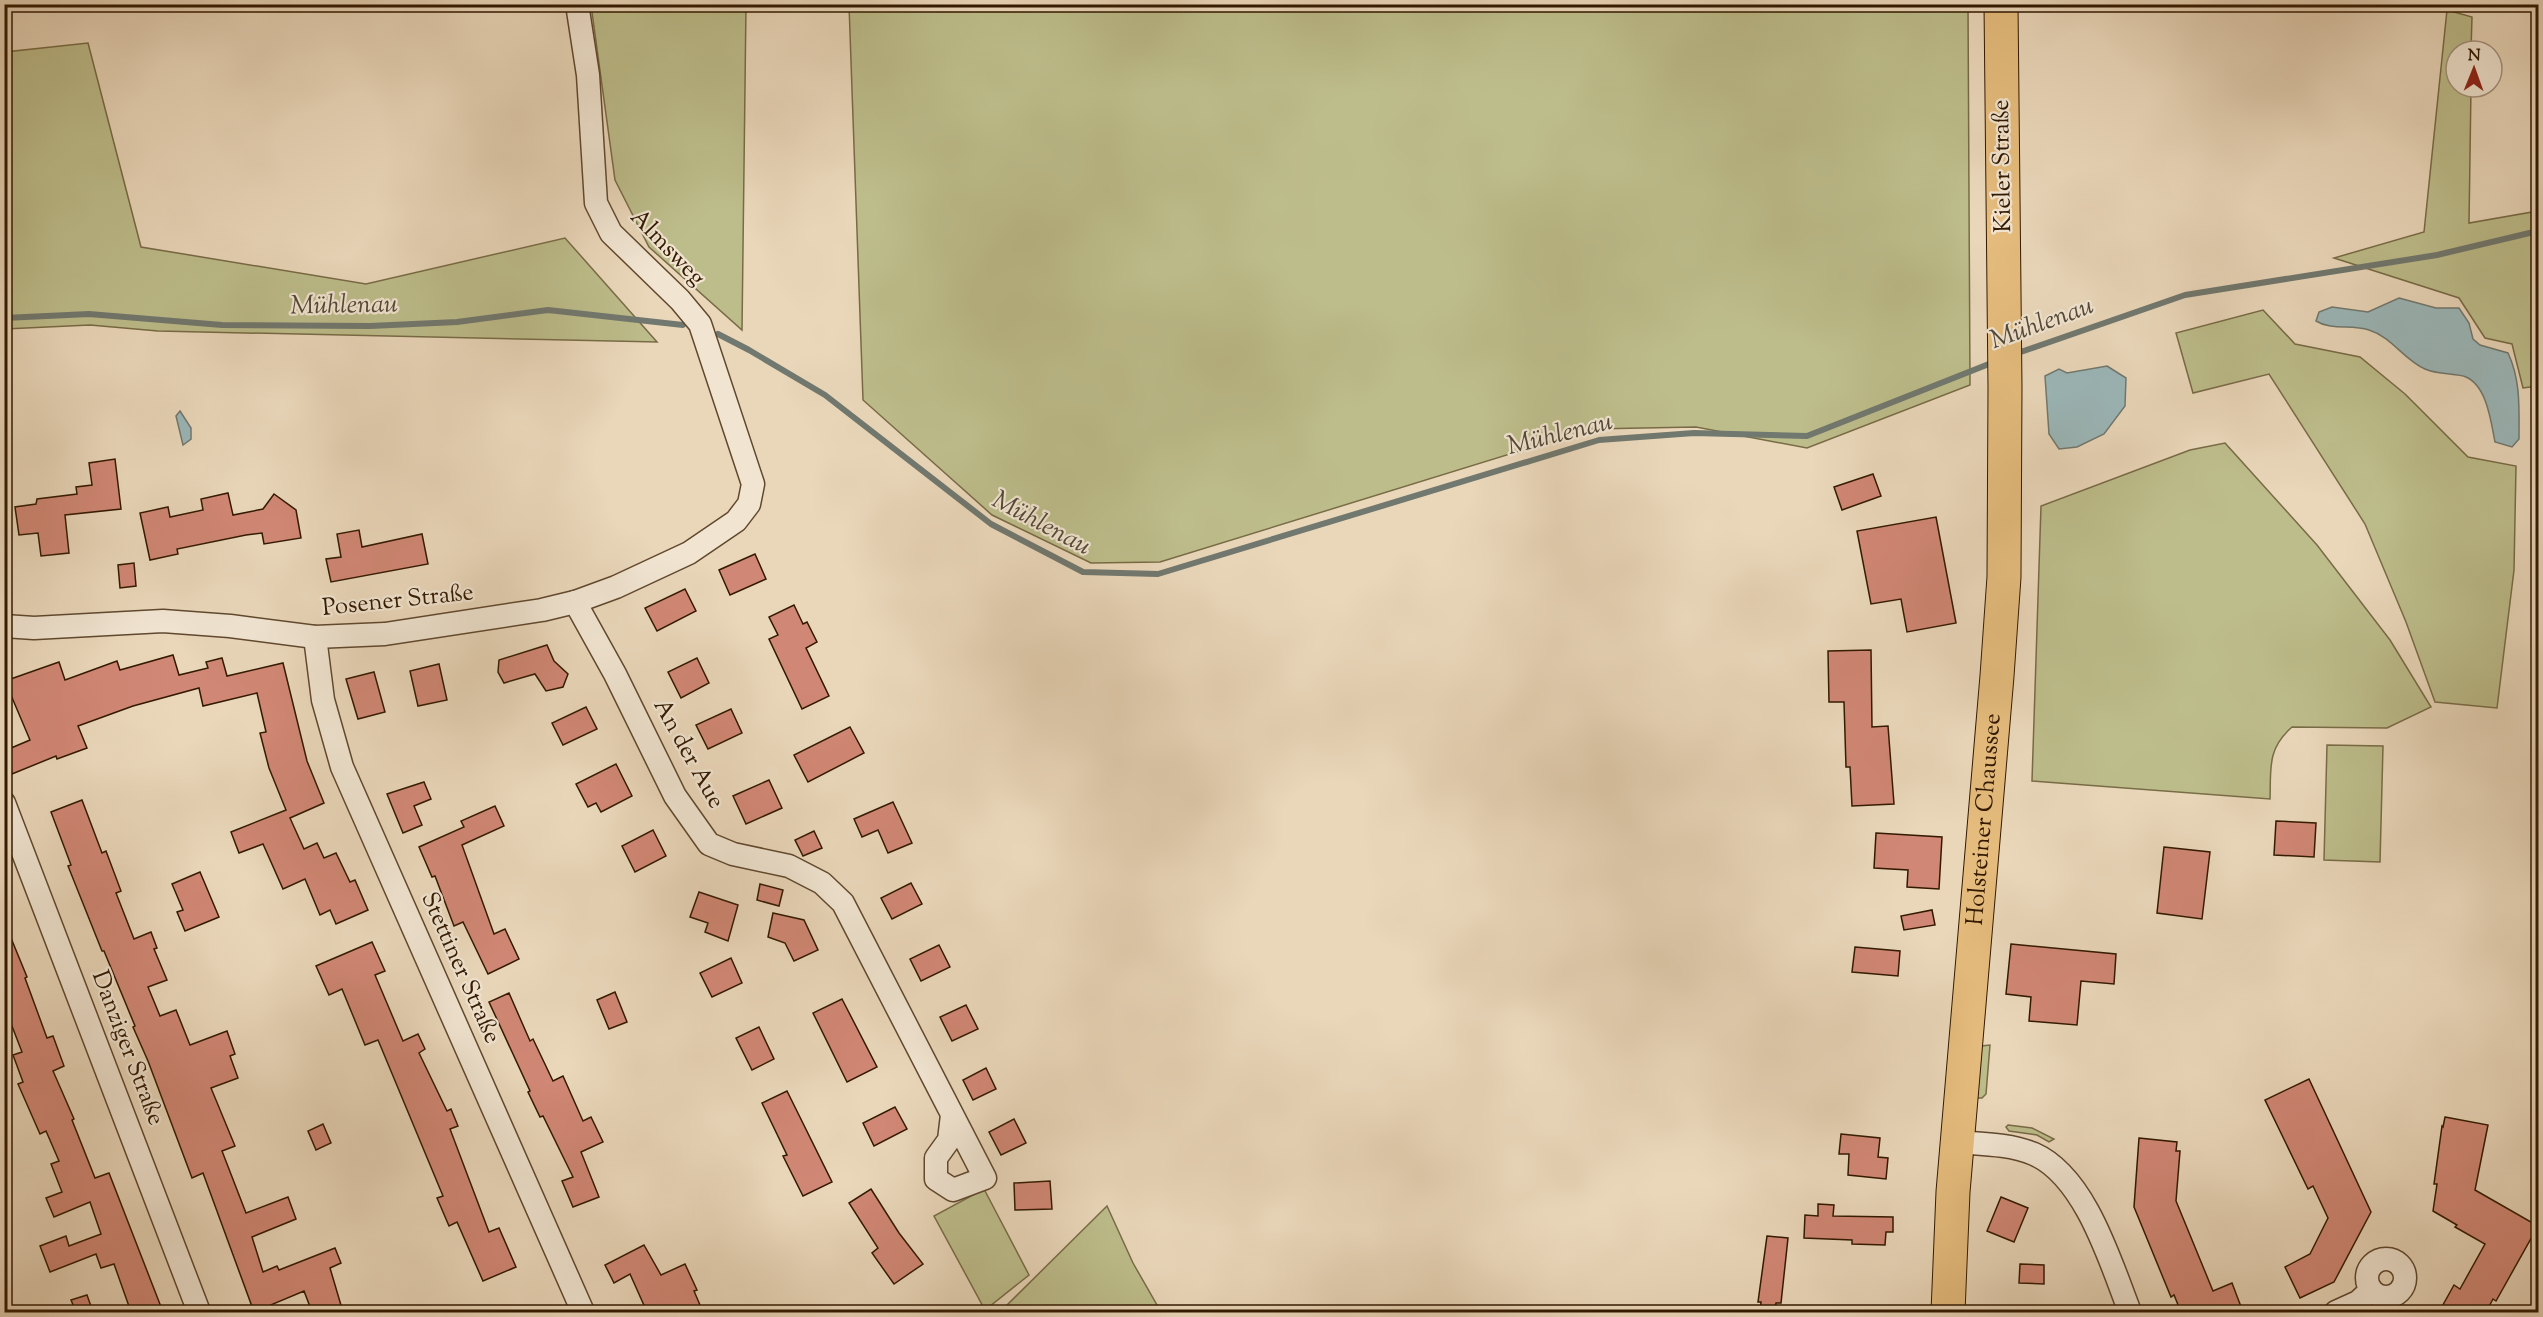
<svg xmlns="http://www.w3.org/2000/svg" width="2543" height="1317" font-family="'Sorts Mill Goudy',serif">
  <style>
    .green { fill: #bdbd8b; stroke: #786b46; stroke-width: 1.5 }
    .water { fill: #9bb7b9; stroke: #71786f; stroke-width: 1.5 }
    .lines { fill: none; stroke-linecap: round; stroke-linejoin: round }
    .stream { stroke: #71786f; stroke-width: 6 }
    .building { fill: #d18775; stroke: #321900; stroke-width: 1.5 }
    .minor-casing { stroke: #60482e; stroke-width: 25 }
    .primary-casing { stroke: #321900; stroke-width: 35 }
    .minor { stroke: #f1e5d2; stroke-width: 22 }
    .primary { stroke: #e5bc7d; stroke-width: 33 }
    .labels { text-anchor: middle; dominant-baseline: central; stroke-width: 4.5; stroke-linejoin: round; paint-order: stroke }
    .street-label { font-size: 24px; fill: #321900; stroke: #f1e5d2 }
    .water-label { font-size: 26px; font-style: italic; fill: #524838; stroke: #f1e5d2 }
  </style>
  <rect width="100%" height="100%" fill="#ead7ba"/>
  <filter id="stains"><feTurbulence type="fractalNoise" baseFrequency=".00333" numOctaves="4"/><feColorMatrix values="0 0 0 0 .2 0 0 0 0 .09 0 0 0 0 .02 0 0 0 .5 -.17"/></filter>
  <radialGradient id="worn" r=".72"><stop offset=".6" stop-color="#630" stop-opacity="0"/><stop offset="1" stop-color="#630" stop-opacity=".3"/></radialGradient>
  <g class="green">
    <polygon points="591,5 746,5 742,330 649,247 615,180"/>
    <polygon points="849,5 1968,5 1970,385 1807,448 1696,427 1591,429 1160,562 1091,563 992,515 863,400"/>
    <polygon points="2447,10 2472,17 2471,51 2456,51 2456,87 2471,87 2469,223 2538,211 2538,386 2523,388 2512,344 2485,338 2459,298 2334,258 2424,232"/>
    <polygon points="88,43 141,247 366,284 565,238 657,342 158,331 90,325 5,329 5,52"/>
    <polygon points="2263,310 2295,344 2360,357 2405,394 2468,457 2516,466 2514,570 2497,708 2435,702 2406,622 2365,524 2269,374 2193,393 2176,333"/>
    <path d="M2225,443L2317,545L2390,640L2431,707L2387,728L2292,727C2267,749 2271,768 2270,799L2032,781L2041,506L2190,450Z"/>
    <polygon points="2327,745 2383,746 2380,862 2324,860"/>
    <polygon points="1990,1045 1986,1094 1982,1098 1976,1098 1981,1046"/>
    <polygon points="2008,1125 2032,1128 2054,1139 2049,1142 2037,1135 2009,1131 2006,1127"/>
    <polygon points="984,1189 1029,1275 985,1310 934,1216"/>
    <polygon points="1107,1206 1133,1263 1161,1312 1000,1312"/>
  </g>
  <g class="water">
    <path d="M2399,298L2436,308H2459L2469,323L2473,339L2480,345L2508,353C2521,380 2519,410 2519,439L2512,447L2495,442C2491,422 2487,386 2466,377C2458,373 2437,375 2425,369C2404,360 2392,337 2369,330C2351,324 2332,331 2316,321L2319,312L2332,307L2368,312Z"/>
    <polygon points="2107,366 2126,378 2125,406 2104,434 2077,447 2059,449 2049,434 2045,376 2059,369 2067,373"/>
    <polygon points="180,411 191,428 191,439 183,445 176,416"/>
  </g>
  <g class="lines">
    <g class="stream">
      <polyline points="4,318 89,314 222,325 370,326 457,322 548,310 683,325"/>
      <polyline points="718,334 749,350 825,395 991,524 1083,572 1158,574 1599,440 1694,433 1807,436 1994,362"/>
      <polyline points="2015,354 2185,295 2437,255 2538,231"/>
    </g>
  </g>
  <g class="building">
    <polygon points="115,459 121,509 65,515 69,553 41,556 38,533 19,535 15,507 36,504 37,499 77,494 76,487 92,485 89,463"/>
    <polygon points="1873,474 1881,496 1842,510 1834,487"/>
    <polygon points="228,493 233,515 263,509 274,494 296,510 301,538 264,544 262,533 246,535 177,549 178,554 150,560 140,513 168,507 170,517 203,510 201,499"/>
    <polygon points="1936,517 1956,623 1907,632 1901,599 1871,604 1857,531"/>
    <polygon points="359,530 362,547 422,534 428,564 331,582 326,559 341,557 337,534"/>
    <polygon points="755,554 766,579 730,595 719,570"/>
    <polygon points="134,563 136,586 120,588 118,565"/>
    <polygon points="685,589 696,611 657,631 645,608"/>
    <polygon points="794,605 803,624 807,622 817,642 806,648 829,696 802,709 769,639 778,635 769,617"/>
    <polygon points="547,645 554,661 568,674 563,687 546,691 535,674 504,683 498,672 499,660"/>
    <polygon points="1871,650 1872,727 1888,726 1894,804 1852,806 1850,767 1846,767 1844,702 1829,702 1828,651"/>
    <polygon points="173,655 179,675 208,668 206,662 222,658 227,676 283,663 307,761 324,803 290,818 304,849 317,843 324,858 336,853 350,882 355,880 368,910 336,924 330,910 320,915 305,879 283,889 263,844 239,853 231,832 286,810 269,768 260,733 266,732 257,693 203,706 199,688 133,706 78,726 87,748 57,759 56,756 12,774 4,751 30,740 5,681 59,662 65,680 117,661 120,670"/>
    <polygon points="697,658 709,683 681,698 668,672"/>
    <polygon points="439,664 447,700 418,706 410,671"/>
    <polygon points="374,672 385,712 358,719 346,679"/>
    <polygon points="586,707 597,729 563,745 552,723"/>
    <polygon points="731,709 742,733 708,749 696,725"/>
    <polygon points="850,727 864,753 808,782 794,755"/>
    <polygon points="616,764 632,796 601,812 596,803 588,807 576,784"/>
    <polygon points="769,780 782,808 746,824 733,796"/>
    <polygon points="424,782 431,799 414,806 422,825 403,833 387,794"/>
    <polygon points="82,800 102,853 106,851 121,891 116,893 134,939 151,932 157,948 154,949 167,980 148,987 160,1016 176,1010 190,1045 227,1031 235,1054 230,1056 238,1078 211,1088 235,1146 222,1151 246,1213 288,1197 296,1219 252,1237 263,1272 277,1266 279,1270 335,1248 341,1263 330,1268 343,1312 312,1312 304,1291 254,1312 203,1173 192,1178 148,1061 133,1027 135,1026 104,951 102,951 68,866 71,865 51,812"/>
    <polygon points="893,802 912,843 888,853 878,830 862,837 854,819"/>
    <polygon points="495,806 504,826 462,845 494,934 505,929 519,959 488,974 463,922 454,926 435,876 432,877 419,847 464,827 461,821"/>
    <polygon points="2276,821 2316,823 2314,857 2274,855"/>
    <polygon points="653,830 666,856 635,872 622,846"/>
    <polygon points="814,831 822,848 803,856 795,840"/>
    <polygon points="1876,833 1942,837 1939,889 1907,887 1908,870 1874,868"/>
    <polygon points="2164,847 2210,852 2202,919 2157,913"/>
    <polygon points="200,872 219,917 185,931 177,912 183,910 172,884"/>
    <polygon points="911,883 922,904 892,919 881,898"/>
    <polygon points="760,884 783,890 779,906 757,900"/>
    <polygon points="699,892 738,905 728,941 705,932 708,923 690,917"/>
    <polygon points="1932,910 1935,925 1904,930 1901,916"/>
    <polygon points="773,913 804,920 818,950 794,961 785,943 768,937"/>
    <polygon points="4,921 27,977 25,978 47,1038 53,1036 64,1066 53,1071 74,1119 72,1120 95,1178 109,1173 163,1312 131,1312 114,1264 101,1268 96,1254 50,1272 40,1246 66,1236 69,1246 101,1234 90,1202 54,1217 46,1198 62,1192 51,1164 59,1161 46,1131 40,1134 18,1084 23,1082 13,1055 22,1052 10,1021 4,1023"/>
    <polygon points="372,942 385,971 375,975 403,1041 418,1034 425,1049 419,1053 447,1111 451,1109 458,1126 450,1129 489,1232 499,1228 516,1267 483,1281 457,1222 449,1226 437,1198 443,1196 378,1040 365,1045 342,989 329,995 316,966"/>
    <polygon points="2011,944 2116,954 2114,984 2081,981 2077,1025 2029,1021 2031,997 2006,994"/>
    <polygon points="939,945 950,967 921,981 910,959"/>
    <polygon points="1855,947 1900,951 1898,976 1852,972"/>
    <polygon points="731,958 742,983 712,997 700,973"/>
    <polygon points="615,992 627,1022 609,1029 597,1000"/>
    <polygon points="509,993 530,1041 533,1039 553,1081 563,1076 583,1121 591,1117 603,1142 581,1152 599,1197 573,1207 562,1181 573,1177 543,1116 540,1117 528,1092 530,1091 489,1002"/>
    <polygon points="842,999 877,1067 847,1082 813,1013"/>
    <polygon points="966,1005 978,1029 952,1041 940,1017"/>
    <polygon points="759,1027 774,1059 752,1070 736,1038"/>
    <polygon points="986,1068 996,1089 973,1100 963,1080"/>
    <polygon points="2309,1079 2371,1212 2334,1282 2300,1298 2285,1267 2310,1254 2328,1218 2313,1186 2308,1189 2265,1100"/>
    <polygon points="787,1091 832,1182 803,1196 783,1156 787,1155 762,1103"/>
    <polygon points="895,1107 907,1129 874,1146 863,1123"/>
    <polygon points="2445,1117 2488,1125 2475,1190 2538,1226 2496,1301 2493,1299 2486,1312 2439,1312 2454,1285 2460,1289 2485,1244 2455,1227 2457,1225 2433,1211 2437,1184 2434,1184 2442,1126 2443,1127"/>
    <polygon points="1014,1119 1026,1143 1001,1155 989,1132"/>
    <polygon points="323,1124 331,1143 316,1150 308,1131"/>
    <polygon points="1841,1134 1880,1138 1878,1157 1888,1158 1886,1179 1848,1175 1849,1154 1839,1154"/>
    <polygon points="2139,1138 2177,1142 2176,1151 2180,1151 2176,1201 2213,1291 2232,1283 2243,1312 2181,1312 2174,1295 2171,1297 2134,1207"/>
    <polygon points="1050,1181 1052,1209 1015,1210 1014,1183"/>
    <polygon points="871,1189 899,1233 923,1264 894,1284 872,1253 878,1248 849,1203"/>
    <polygon points="2001,1197 2028,1208 2014,1242 1987,1231"/>
    <polygon points="1818,1204 1834,1205 1833,1216 1893,1217 1893,1232 1886,1232 1885,1245 1852,1244 1852,1240 1804,1238 1805,1215 1818,1216"/>
    <polygon points="1767,1236 1788,1238 1781,1303 1776,1303 1775,1312 1760,1312 1761,1302 1758,1302"/>
    <polygon points="644,1245 661,1275 685,1264 697,1290 694,1291 703,1312 647,1312 630,1274 614,1283 605,1265"/>
    <polygon points="2020,1264 2044,1265 2044,1284 2019,1283"/>
    <polygon points="87,1295 93,1312 76,1312 71,1300"/>
  </g>
  <g class="lines">
    <g class="minor-casing">
      <g id="minor">
        <polyline points="575,602 615,674 675,796 709,844 733,854 789,866 822,883 843,903 985,1178 953,1190 936,1179 936,1158 949,1140 952,1115"/>
        <polyline points="4,626 34,628 163,621 230,626 315,637 385,634 542,610 575,602 616,587 689,553 736,521 749,504 753,484 700,324 680,300 611,233 596,203 588,75 577,4"/>
        <polyline points="315,637 323,700 342,767 583,1312"/>
        <polyline points="4,803 199,1312"/>
        <path d="M1957,1142C1982,1144 2010,1144 2034,1154C2086,1177 2111,1264 2130,1312"/>
        <circle cx="2386" cy="1278" r="19"/>
        <polyline points="2336,1312 2358,1302 2371,1290"/>
      </g>
    </g>
    <g class="primary-casing">
      <g id="primary">
        <path id="s1" d="M1948,1312L1953,1192L1997,676L2004,577L2005,388L2001,4"/>
      </g>
    </g>
    <use href="#minor" class="minor"/>
    <use href="#primary" class="primary"/>
  </g>
  <g class="labels">
    <g class="street-label">
      <text transform="translate(2003 166) rotate(-91)">Kieler Straße</text>
      <text transform="translate(667 248) rotate(46)">Almsweg</text>
      <text transform="translate(398 601) rotate(-6)">Posener Straße</text>
      <text transform="translate(688 754) rotate(61)">An der Aue</text>
      <text stroke="none"><textPath href="#s1" startOffset="494">Holsteiner Chaussee</textPath></text>
      <text transform="translate(460 968) rotate(66)">Stettiner Straße</text>
      <text transform="translate(127 1048) rotate(69)">Danziger Straße</text>
    </g>
    <g class="water-label">
      <text transform="translate(344 306) rotate(-1)">Mühlenau</text>
      <text transform="translate(2042 324) rotate(-20)">Mühlenau</text>
      <text transform="translate(1560 435) rotate(-14)">Mühlenau</text>
      <text transform="translate(1041 524) rotate(28)">Mühlenau</text>
    </g>
  </g>
  <rect width="2543" height="1317" fill="none" stroke="#ead7ba" stroke-width="24"/>
  <rect x="6" y="6" width="2531" height="1305" fill="none" stroke="#321900" stroke-width="3"/>
  <rect x="12" y="12" width="2519" height="1293" fill="none" stroke="#321900" stroke-width="1.5"/>
  <g transform="translate(2474 69) rotate(1)"><circle r="28" fill="#f1e5d2" stroke="#a5937e" stroke-width="1.5"/>
  <path d="M0-4.5L10 22L0 15L-10 22Z" fill="#8f2418"/>
  <text y="-9" font-size="16" font-weight="bold" text-anchor="middle" fill="#321900">N</text>
  </g>
  <rect width="100%" height="100%" filter="url(#stains)"/>
  <rect width="100%" height="100%" fill="url(#worn)"/>
</svg>
